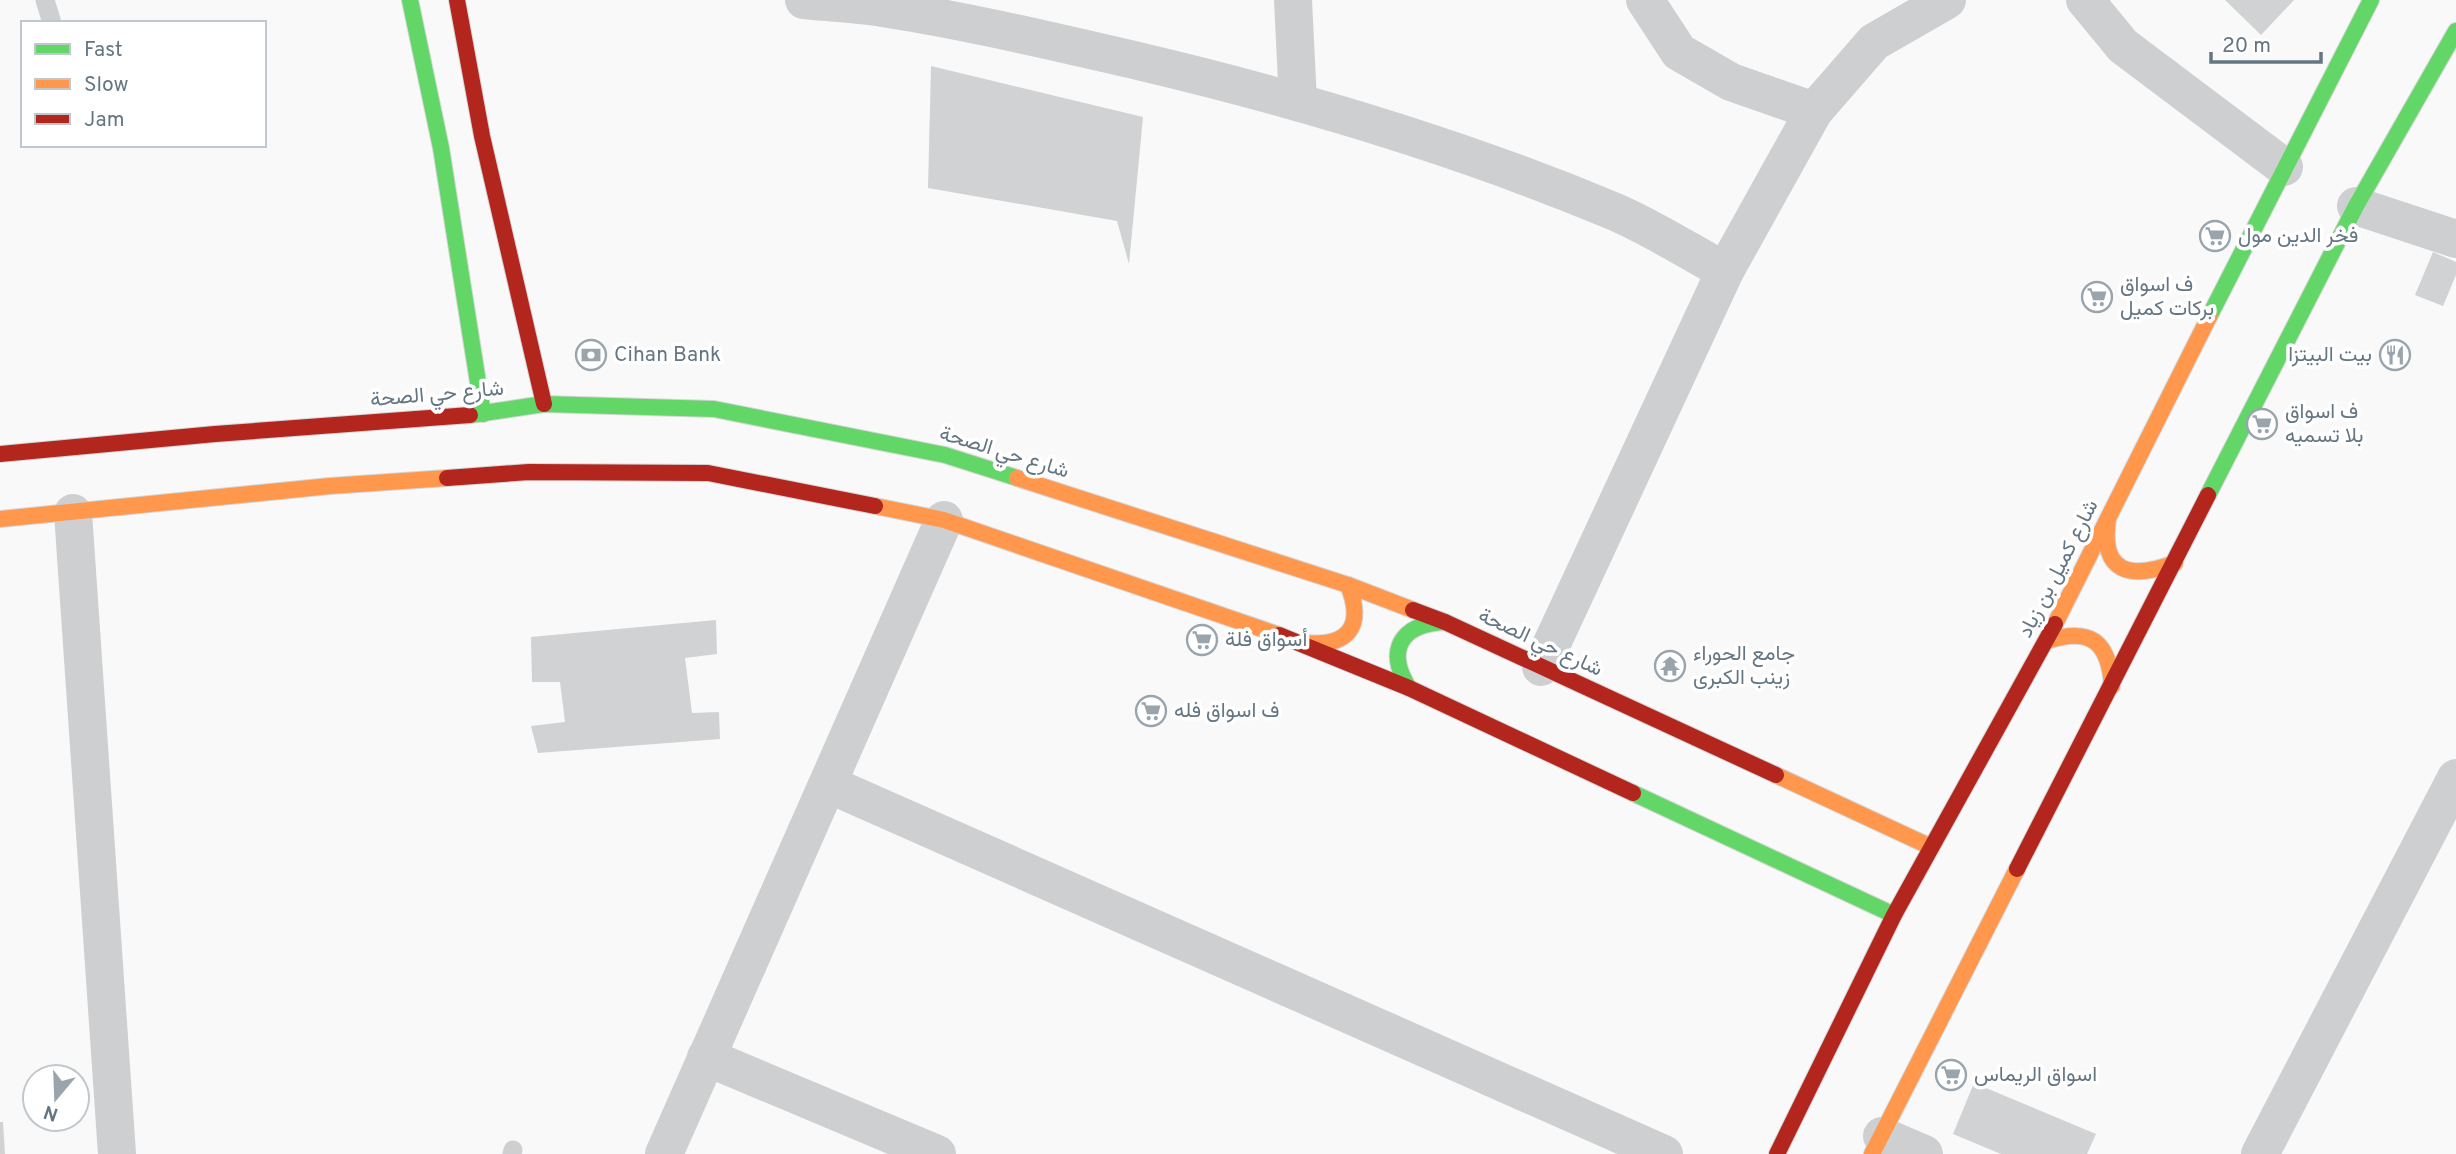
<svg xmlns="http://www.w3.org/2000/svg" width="2456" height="1154" font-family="Overpass,Vazirmatn,sans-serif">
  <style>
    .building { fill: #d0d2d3 }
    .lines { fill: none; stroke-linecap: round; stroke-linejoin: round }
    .fast-casing { stroke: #d5d6d7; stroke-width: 18 }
    .slow-casing { stroke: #d5d6d7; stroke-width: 18 }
    .jam-casing { stroke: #d5d6d7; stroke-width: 18 }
    .lane { stroke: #cecfd0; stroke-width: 19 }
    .street { stroke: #cecfd0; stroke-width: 38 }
    .fast { stroke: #63d668; stroke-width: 16 }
    .slow { stroke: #ff974d; stroke-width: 16 }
    .jam { stroke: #b3261e; stroke-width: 16 }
    .labels { text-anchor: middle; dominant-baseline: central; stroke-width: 7; stroke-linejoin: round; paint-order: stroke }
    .poi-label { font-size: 21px; fill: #657683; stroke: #fff; text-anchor: start }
    .street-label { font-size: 21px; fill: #657683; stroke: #fff }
  </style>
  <rect width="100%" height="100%" fill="#f9f9f9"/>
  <g class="building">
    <polygon points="2225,0 2294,0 2261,35"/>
    <polygon points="931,66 1143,117 1129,264 1117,221 928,188"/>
    <polygon points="2433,252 2456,262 2456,275 2443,306 2415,295"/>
    <polygon points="716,620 717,654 685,658 692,713 719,712 720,739 538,753 531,726 565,722 560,682 532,682 531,637"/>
    <polygon points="1974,1083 2096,1134 2087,1154 2001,1154 1953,1134"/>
    <polygon points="0,1122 3,1122 5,1154 0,1154"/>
  </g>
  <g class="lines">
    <g class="fast-casing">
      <g id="fast">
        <polyline points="410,0 441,148 483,414"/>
        <polyline points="2209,317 2371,0"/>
        <polyline points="470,415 544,404 714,409 945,455 1017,478"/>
        <polyline points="2208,495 2356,206 2456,31"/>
        <path d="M1409,688C1385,650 1401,624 1445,622"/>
        <polyline points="1633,793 1894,915"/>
      </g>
    </g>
    <g class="slow-casing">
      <g id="slow">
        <polyline points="1017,478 1348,585 1413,610"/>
        <polyline points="875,506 944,520 1279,635"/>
        <polyline points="0,519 330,486 447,478"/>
        <path d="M2108,519C2100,573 2130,580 2175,563"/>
        <polyline points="2055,624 2209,317"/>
        <path d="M2047,641C2090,627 2109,641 2112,686"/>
        <path d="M1304,643C1348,647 1365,627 1348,585"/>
        <polyline points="1776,775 1931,847"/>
        <polyline points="1872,1154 2017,869"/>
      </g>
    </g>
    <g class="jam-casing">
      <g id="jam">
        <polyline points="457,0 482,136 544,404"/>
        <polyline points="0,454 215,434 470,415"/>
        <polyline points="447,478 529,472 708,473 875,506"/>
        <polyline points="1413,610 1445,622 1776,775"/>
        <polyline points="1279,635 1409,688 1633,793"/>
        <polyline points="2017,869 2208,495"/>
        <polyline points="1777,1154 1894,915 2055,624"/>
      </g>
    </g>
    <g class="lane">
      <polyline points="45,0 52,23"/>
      <polyline points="512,1154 513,1150"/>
    </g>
    <g class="street">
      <path d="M804,0C832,3 861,4 889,9C972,22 1055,42 1138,61C1299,99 1460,147 1613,211C1651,227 1688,251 1725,271"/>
      <polyline points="1293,0 1298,102"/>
      <polyline points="1645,0 1679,52 1731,82 1814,111"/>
      <polyline points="2085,0 2123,46 2284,167"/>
      <polyline points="2356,206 2456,239"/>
      <polyline points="73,513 117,1154"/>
      <polyline points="1541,667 1725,271 1814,111 1874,42 1947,0"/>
      <polyline points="828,784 1664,1154"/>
      <polyline points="706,1057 937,1154"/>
      <polyline points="1882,1136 1924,1154"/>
      <polyline points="664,1154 944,520"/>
      <polyline points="2260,1154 2456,778"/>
    </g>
    <use href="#fast" class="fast"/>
    <use href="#slow" class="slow"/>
    <use href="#jam" class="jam"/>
  </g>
  <defs>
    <g id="supermarket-ring" transform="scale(1.575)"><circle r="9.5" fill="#fff" stroke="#99a4ac" stroke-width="1.5"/><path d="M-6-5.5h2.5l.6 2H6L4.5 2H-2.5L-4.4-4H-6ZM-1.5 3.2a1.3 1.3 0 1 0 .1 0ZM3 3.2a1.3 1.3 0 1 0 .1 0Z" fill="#99a4ac"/></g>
    <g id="bank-ring" transform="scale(1.575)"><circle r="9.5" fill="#fff" stroke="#99a4ac" stroke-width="1.5"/><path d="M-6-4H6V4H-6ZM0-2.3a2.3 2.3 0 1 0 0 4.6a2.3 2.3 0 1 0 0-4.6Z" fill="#99a4ac"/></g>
    <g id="restaurant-ring" transform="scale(1.575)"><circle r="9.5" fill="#fff" stroke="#99a4ac" stroke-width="1.5"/><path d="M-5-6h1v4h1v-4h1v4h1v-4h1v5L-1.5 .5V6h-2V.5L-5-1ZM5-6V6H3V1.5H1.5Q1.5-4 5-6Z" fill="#99a4ac"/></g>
    <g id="temple-ring" transform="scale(1.575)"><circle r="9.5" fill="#fff" stroke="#99a4ac" stroke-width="1.5"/><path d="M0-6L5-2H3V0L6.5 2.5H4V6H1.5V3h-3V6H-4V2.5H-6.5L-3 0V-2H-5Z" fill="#99a4ac"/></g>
  </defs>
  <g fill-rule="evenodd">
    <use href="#supermarket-ring" x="2215" y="236"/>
    <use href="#supermarket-ring" x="2097" y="297"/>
    <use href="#bank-ring" x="591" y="355"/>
    <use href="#restaurant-ring" x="2395" y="355"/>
    <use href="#supermarket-ring" x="2262" y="424"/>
    <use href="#supermarket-ring" x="1202" y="640"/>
    <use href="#temple-ring" x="1670" y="666"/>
    <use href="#supermarket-ring" x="1151" y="711"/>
    <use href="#supermarket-ring" x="1951" y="1075"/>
  </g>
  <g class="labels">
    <g class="poi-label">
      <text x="2238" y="236">فخر الدين مول</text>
      <text x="2120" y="285">ف اسواق<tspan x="2120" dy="24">بركات كميل</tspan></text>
      <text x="614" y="355">Cihan Bank</text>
      <text x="2372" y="355" text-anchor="end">بيت البيتزا</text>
      <text x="2285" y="412">ف اسواق<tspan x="2285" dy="24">بلا تسميه</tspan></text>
      <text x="1225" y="640">أسواق فلة</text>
      <text x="1693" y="654">جامع الحوراء<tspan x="1693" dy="24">زينب الكبرى</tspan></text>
      <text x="1174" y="711">ف اسواق فله</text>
      <text x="1974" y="1075">اسواق الريماس</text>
    </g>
    <g class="street-label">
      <text transform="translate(437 395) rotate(-5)">شارع حي الصحة</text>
      <text transform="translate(1004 453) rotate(17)">شارع حي الصحة</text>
      <text transform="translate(2059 569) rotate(-63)">شارع كميل بن زياد</text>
      <text transform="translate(1540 643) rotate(25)">شارع حي الصحة</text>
    </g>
  </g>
  <rect x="21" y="21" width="245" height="126" fill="#ffffff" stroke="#c1c8cd" stroke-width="2"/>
  <rect x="35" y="44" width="35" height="10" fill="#63d668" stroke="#c1c8cd" stroke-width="2"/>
  <text x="84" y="56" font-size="21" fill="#657683">Fast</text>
  <rect x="35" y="79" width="35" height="10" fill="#ff974d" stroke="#c1c8cd" stroke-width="2"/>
  <text x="84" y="91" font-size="21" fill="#657683">Slow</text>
  <rect x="35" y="114" width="35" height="10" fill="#b3261e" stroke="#c1c8cd" stroke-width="2"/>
  <text x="84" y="126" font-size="21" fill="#657683">Jam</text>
  <g transform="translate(56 1098) rotate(199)"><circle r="33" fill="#ffffff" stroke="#c1c8cd" stroke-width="2"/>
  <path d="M0-5L12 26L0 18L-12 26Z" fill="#99a4ac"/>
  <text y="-10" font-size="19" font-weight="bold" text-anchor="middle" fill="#657683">N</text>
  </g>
  <path d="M2211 52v10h110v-10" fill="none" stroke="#657683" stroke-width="3.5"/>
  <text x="2222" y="52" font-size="21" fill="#657683" stroke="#ffffff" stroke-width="5" paint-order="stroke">20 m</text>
</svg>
